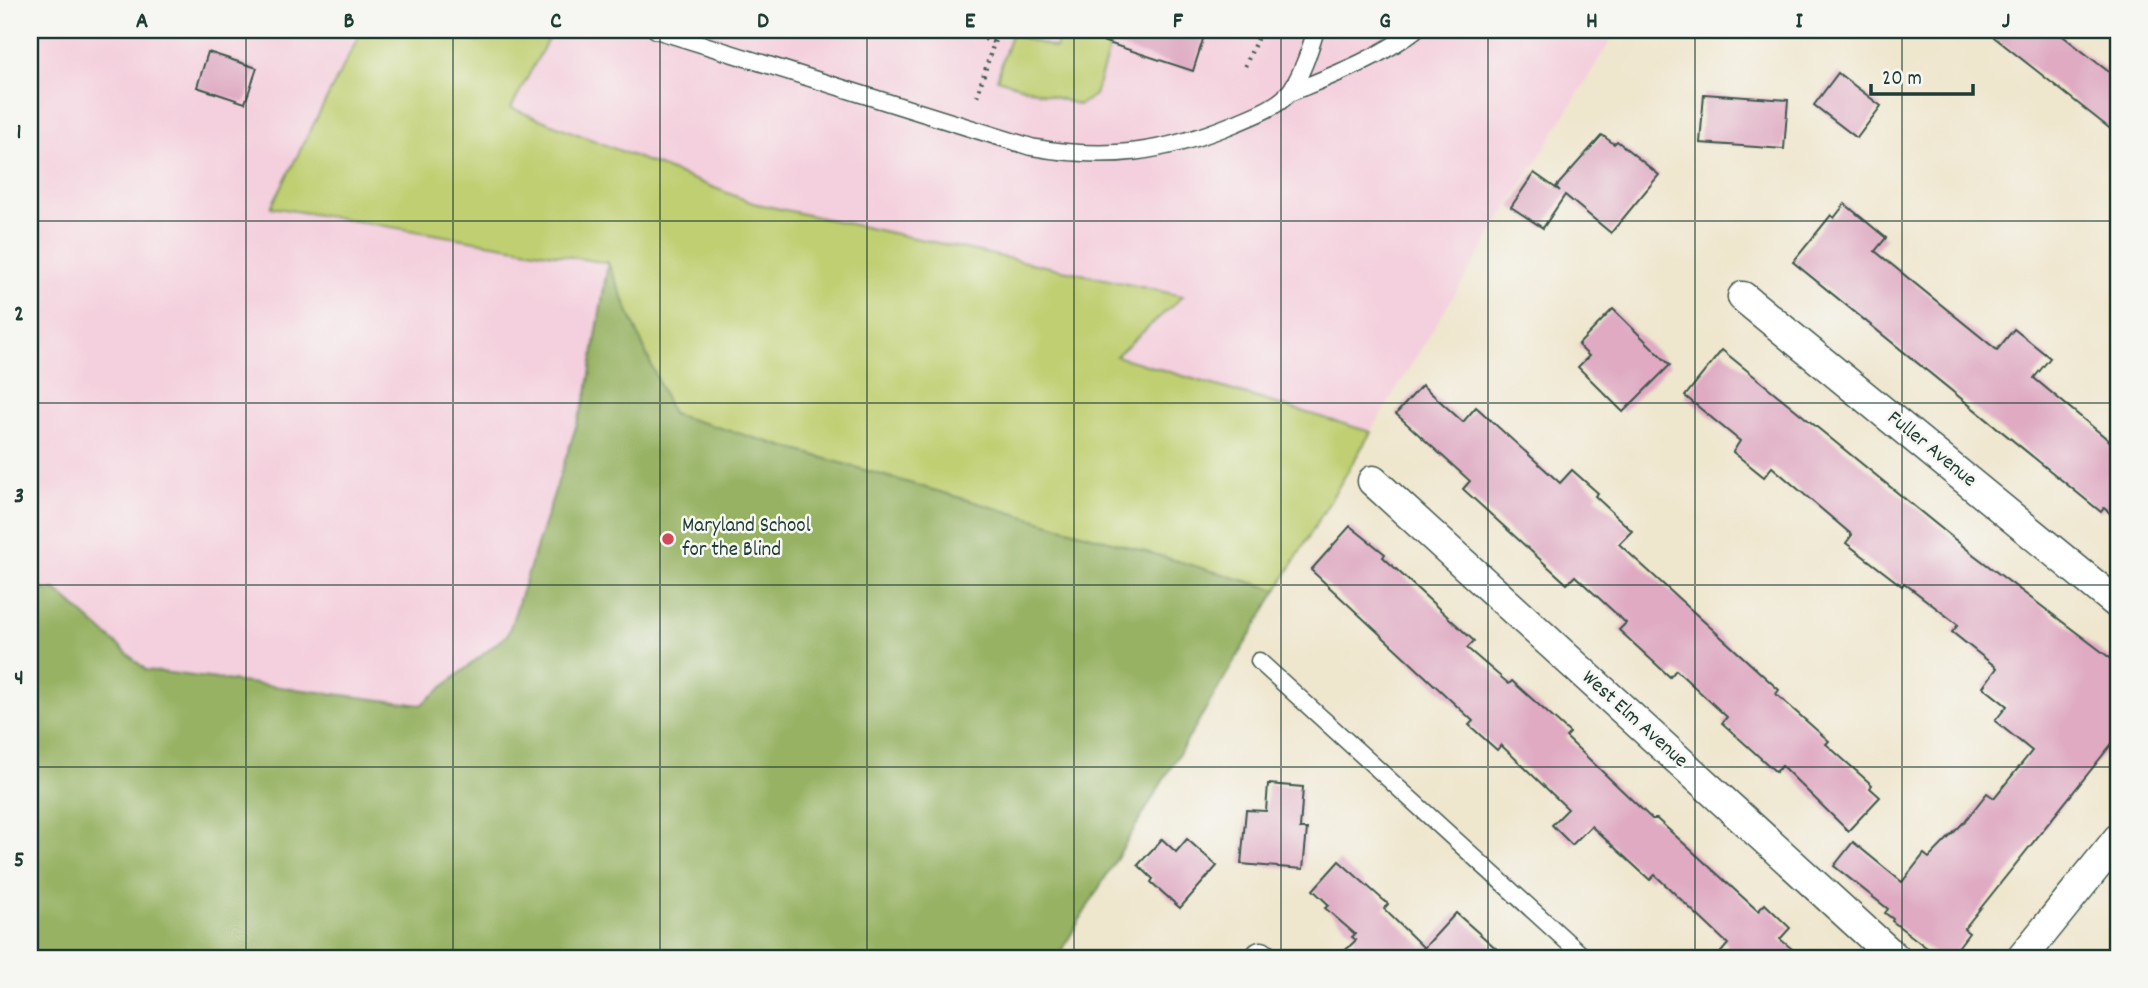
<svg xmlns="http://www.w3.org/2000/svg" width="2148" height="988" font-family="Dekko,sans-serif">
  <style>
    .built { fill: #f4cfdd }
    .green { fill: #bfcf71; stroke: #6f8652; stroke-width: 2 }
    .forest { fill: #97b263; stroke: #5b784c; stroke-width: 2 }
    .building { fill: #dfaac2 }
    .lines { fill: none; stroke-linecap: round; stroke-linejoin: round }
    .lane-casing { stroke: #3e564b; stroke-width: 19 }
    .street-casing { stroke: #3e564b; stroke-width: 33 }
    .path { stroke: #3e564b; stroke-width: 4.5; stroke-dasharray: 2 5; stroke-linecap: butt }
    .lane { stroke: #fff; stroke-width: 16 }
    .street { stroke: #fff; stroke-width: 30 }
    .grid { fill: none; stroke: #1f3d34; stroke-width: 2; stroke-opacity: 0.55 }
    .poi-dot { fill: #d1495b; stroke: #f6f6f2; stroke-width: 2.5 }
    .labels { text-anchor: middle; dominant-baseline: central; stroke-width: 5; stroke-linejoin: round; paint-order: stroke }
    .street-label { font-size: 21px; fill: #1f3d34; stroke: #f6f6f2 }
    .poi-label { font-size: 21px; fill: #1f3d34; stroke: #f6f6f2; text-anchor: start }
    .neatline { fill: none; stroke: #1f3d34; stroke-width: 2.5 }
    .grid-label { font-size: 23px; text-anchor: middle; font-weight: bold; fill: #1f3d34 }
  </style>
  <rect width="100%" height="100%" fill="#f6f6f2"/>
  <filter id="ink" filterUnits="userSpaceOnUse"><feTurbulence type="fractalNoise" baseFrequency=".0143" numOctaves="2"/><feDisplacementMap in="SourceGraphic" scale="14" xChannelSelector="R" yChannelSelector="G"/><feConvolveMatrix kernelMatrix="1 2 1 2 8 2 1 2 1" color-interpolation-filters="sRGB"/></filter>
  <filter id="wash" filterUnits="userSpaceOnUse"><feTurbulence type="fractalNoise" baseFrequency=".00686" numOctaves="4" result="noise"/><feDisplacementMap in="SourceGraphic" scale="28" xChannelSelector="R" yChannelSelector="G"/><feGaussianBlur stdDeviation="1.57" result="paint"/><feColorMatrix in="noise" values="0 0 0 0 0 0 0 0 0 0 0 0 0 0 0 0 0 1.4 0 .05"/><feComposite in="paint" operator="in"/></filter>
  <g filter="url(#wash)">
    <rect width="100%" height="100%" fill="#efe6ce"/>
    <polygon class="built" points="30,30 1617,30 1335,489 1057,958 30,958"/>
    <g class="green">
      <polygon points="362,30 447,30 451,37 478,41 492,30 553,30 511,108 753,203 1183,296 1116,356 1371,432 1277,590 672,414 607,263 271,207"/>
      <polygon points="1061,30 1111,43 1095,95 1079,105 997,79 1011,34 1055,48"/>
    </g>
    <polygon class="forest" points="608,263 672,414 1277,590 1057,958 30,958 30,589 56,590 146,670 421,705 508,634 587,393"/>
    <g id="blocks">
      <g class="building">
        <polygon points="1084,30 1206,30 1193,71 1084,35"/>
        <polygon points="1985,30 2055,30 2118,79 2118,135"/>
        <polygon points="208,52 257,68 245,103 197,87"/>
        <polygon points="1838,73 1881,106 1857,138 1814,105"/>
        <polygon points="1704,94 1788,100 1784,149 1700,143"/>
        <polygon points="1602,135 1614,144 1617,141 1659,175 1611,233 1565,195 1543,228 1511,207 1534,173 1560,191 1556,187"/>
        <polygon points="1845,204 1886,238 1875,251 1997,350 2014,329 2050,358 2034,378 2118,448 2118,520 2104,508 2101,512 1793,262 1831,215 1834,218"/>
        <polygon points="1613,309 1670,365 1623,412 1578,367 1589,356 1578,345"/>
        <polygon points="1722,350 1974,555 2118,664 2118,736 1964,929 1969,933 1950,958 1940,958 1892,921 1893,919 1885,913 1888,909 1834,866 1853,842 1902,882 1924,854 1929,858 1964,822 1987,793 1994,798 2032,751 1995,721 2007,706 1983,687 1997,668 1952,632 1958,625 1904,583 1902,586 1846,543 1852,535 1772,467 1764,477 1733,452 1740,441 1685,396"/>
        <polygon points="1422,385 1463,422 1476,407 1560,483 1572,470 1598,493 1595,496 1632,531 1619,544 1779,690 1776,694 1829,741 1826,744 1872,785 1870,788 1880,797 1848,831 1782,766 1776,772 1722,723 1727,717 1676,670 1670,677 1619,630 1626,623 1575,576 1567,584 1463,489 1470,481 1396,414"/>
        <polygon points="1350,526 1385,554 1383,557 1474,641 1467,648 1509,684 1512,681 1570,733 1566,737 1652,819 1657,819 1758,911 1765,904 1790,928 1780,939 1803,958 1716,958 1728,944 1655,875 1650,880 1591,826 1572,845 1552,825 1568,809 1501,745 1497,750 1469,725 1473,721 1311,570"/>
        <polygon points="1268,784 1303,787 1300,829 1307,829 1303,869 1241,864 1246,810 1266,811"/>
        <polygon points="1162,839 1176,852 1187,839 1217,866 1180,908 1151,882 1153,879 1138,865"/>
        <polygon points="1339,861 1388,904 1384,909 1424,948 1456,913 1507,958 1337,958 1356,940 1352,937 1355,934 1325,908 1329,905 1313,890"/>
      </g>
    </g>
  </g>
  <g filter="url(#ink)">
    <use href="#blocks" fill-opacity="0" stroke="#3e564b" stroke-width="2"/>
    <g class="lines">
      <g class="lane-casing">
        <g id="lane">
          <path d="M656,30L1031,147C1108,161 1164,153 1236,123C1252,116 1277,107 1288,94C1301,78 1310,49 1316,30"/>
          <path d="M1287,94C1331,76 1378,59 1415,30"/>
          <polyline points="1259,661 1585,958"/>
        </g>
      </g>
      <g class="street-casing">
        <g id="street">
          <polyline points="1743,297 2118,604"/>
          <polyline points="1373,481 1895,958"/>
          <polyline points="1261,957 1262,958"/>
          <polyline points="2022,958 2118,839"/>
        </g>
      </g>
      <g class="path">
        <polyline points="958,30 994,42"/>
        <polyline points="773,34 774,30"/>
        <polyline points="1245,66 1261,30"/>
        <polyline points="977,96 998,30"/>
      </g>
      <use href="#lane" class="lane"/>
      <use href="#street" class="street"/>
    </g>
  </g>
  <path class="grid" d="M246,30V958M453,30V958M660,30V958M867,30V958M1074,30V958M1281,30V958M1488,30V958M1695,30V958M1902,30V958M30,221H2118M30,403H2118M30,585H2118M30,767H2118"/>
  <circle class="poi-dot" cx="668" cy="539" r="7"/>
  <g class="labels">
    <g class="street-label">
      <text transform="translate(1931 450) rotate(39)">Fuller Avenue</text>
      <text transform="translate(1634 720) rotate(42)">West Elm Avenue</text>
    </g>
    <g class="poi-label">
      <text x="682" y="527">Maryland School<tspan x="682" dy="24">for the Blind</tspan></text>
    </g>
  </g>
  <rect width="2148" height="988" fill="none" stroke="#f6f6f2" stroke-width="77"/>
  <path d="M1871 84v10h102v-10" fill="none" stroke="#1f3d34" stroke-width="3.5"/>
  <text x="1882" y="84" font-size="21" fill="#1f3d34" stroke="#f6f6f2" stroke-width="5" paint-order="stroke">20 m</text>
  <rect x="38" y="38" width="2072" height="912" class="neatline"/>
  <g class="grid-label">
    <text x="142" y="27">A</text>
    <text x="349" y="27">B</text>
    <text x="556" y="27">C</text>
    <text x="763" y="27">D</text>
    <text x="970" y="27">E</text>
    <text x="1178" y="27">F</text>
    <text x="1385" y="27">G</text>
    <text x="1592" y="27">H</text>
    <text x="1799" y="27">I</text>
    <text x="2006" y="27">J</text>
    <text x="19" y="138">1</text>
    <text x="19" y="320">2</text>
    <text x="19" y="502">3</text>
    <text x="19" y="684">4</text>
    <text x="19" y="866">5</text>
  </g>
</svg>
